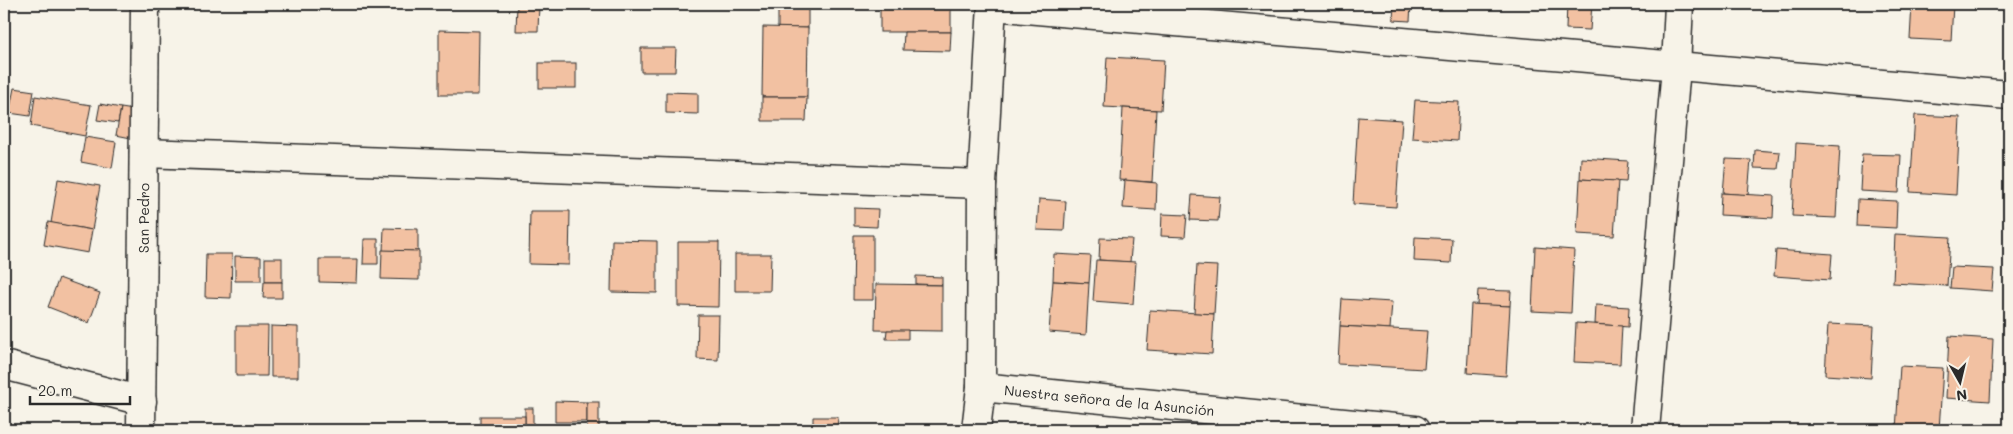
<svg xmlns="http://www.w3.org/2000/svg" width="2013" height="434" font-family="Mali,sans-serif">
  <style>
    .building { fill: #f2c1a2; stroke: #2b2b2b }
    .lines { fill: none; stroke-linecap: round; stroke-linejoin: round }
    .minor-casing { stroke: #2b2b2b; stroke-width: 31 }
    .secondary-casing { stroke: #2b2b2b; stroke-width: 31 }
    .minor { stroke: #f7f3e8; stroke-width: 28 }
    .secondary { stroke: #f7f3e8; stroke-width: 28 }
    .labels { text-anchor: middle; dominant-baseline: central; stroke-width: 4.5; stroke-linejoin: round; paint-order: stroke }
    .street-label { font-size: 14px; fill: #2b2b2b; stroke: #f7f3e8 }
  </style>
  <rect width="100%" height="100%" fill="#f7f3e8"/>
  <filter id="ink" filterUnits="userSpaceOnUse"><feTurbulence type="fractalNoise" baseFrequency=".02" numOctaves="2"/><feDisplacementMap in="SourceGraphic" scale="10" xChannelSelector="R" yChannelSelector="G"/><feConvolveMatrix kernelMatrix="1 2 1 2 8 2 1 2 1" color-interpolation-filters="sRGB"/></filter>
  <g filter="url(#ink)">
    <g class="building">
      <polygon points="517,4 539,4 538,31 516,31"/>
      <rect x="778" y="4" width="30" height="24"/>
      <rect x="880" y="4" width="71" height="28"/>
      <polygon points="1394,4 1411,4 1410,21 1393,20"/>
      <polygon points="1567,4 1592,4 1590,30 1566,29"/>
      <polygon points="1912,4 1953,4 1951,41 1910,39"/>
      <polygon points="763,27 808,28 807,97 762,97"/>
      <polygon points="439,30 479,31 478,95 439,95"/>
      <polygon points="904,32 951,32 950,51 903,50"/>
      <polygon points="641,48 676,48 675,72 641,72"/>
      <polygon points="1107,57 1164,60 1161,110 1104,107"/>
      <rect x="539" y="63" width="37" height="25"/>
      <polygon points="14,88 34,91 30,116 9,113"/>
      <polygon points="666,92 698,93 698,114 666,113"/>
      <polygon points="35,96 91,105 85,136 31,126"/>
      <polygon points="762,97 807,97 806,121 762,121"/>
      <polygon points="1415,100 1459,102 1457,141 1412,138"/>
      <polygon points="100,104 121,108 118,123 97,120"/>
      <polygon points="121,108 140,111 136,139 116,135"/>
      <polygon points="1123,108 1156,110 1152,182 1119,180"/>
      <polygon points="1915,115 1960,117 1956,195 1910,192"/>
      <polygon points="1358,117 1402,120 1396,207 1353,204"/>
      <polygon points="85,137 116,142 112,168 81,162"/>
      <polygon points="1796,143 1840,146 1836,218 1792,216"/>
      <polygon points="1755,150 1780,152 1778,169 1754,168"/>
      <polygon points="1862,154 1901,155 1899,193 1860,191"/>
      <polygon points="1581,158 1628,161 1626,182 1580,179"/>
      <polygon points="1726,159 1751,160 1748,195 1723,193"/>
      <polygon points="58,179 100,186 92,230 51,223"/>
      <polygon points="1580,179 1618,181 1614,236 1577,234"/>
      <polygon points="1125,180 1157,183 1156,210 1123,208"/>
      <polygon points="1721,193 1774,196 1773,218 1720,215"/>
      <polygon points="1192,195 1220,197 1218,221 1190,220"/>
      <polygon points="1039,199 1066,201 1064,231 1037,230"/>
      <polygon points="1858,199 1897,201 1896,228 1857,226"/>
      <polygon points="854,208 878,209 877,227 854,226"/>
      <polygon points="530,211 570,211 569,265 529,264"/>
      <polygon points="1162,214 1187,215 1185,237 1161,236"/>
      <polygon points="48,222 92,230 88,253 44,245"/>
      <polygon points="384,228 418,229 418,251 383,251"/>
      <polygon points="1895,234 1950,237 1947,286 1893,283"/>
      <polygon points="854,235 873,235 873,300 853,300"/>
      <polygon points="1415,237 1452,239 1451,263 1414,261"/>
      <polygon points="1100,238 1132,239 1130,262 1099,260"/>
      <polygon points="364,239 378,239 378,264 363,264"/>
      <polygon points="612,240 657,241 657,293 611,292"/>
      <polygon points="678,242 719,242 718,307 678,306"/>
      <polygon points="1535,247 1574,250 1571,313 1532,311"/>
      <polygon points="382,250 419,251 419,280 381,279"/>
      <polygon points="1776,250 1832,254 1830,280 1774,276"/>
      <polygon points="206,254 232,254 231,298 205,297"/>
      <polygon points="735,254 771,254 770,291 735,291"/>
      <polygon points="1054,254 1091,256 1089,283 1053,281"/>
      <polygon points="235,256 261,257 261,281 235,281"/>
      <rect x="265" y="258" width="17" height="24"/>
      <polygon points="319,259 358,259 357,283 319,282"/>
      <polygon points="1096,260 1136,262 1133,304 1093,301"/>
      <polygon points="1197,265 1217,266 1214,314 1194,313"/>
      <polygon points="1952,267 1994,269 1992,291 1950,288"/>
      <polygon points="916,276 942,277 942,285 916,284"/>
      <polygon points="59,278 100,293 89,323 48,307"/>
      <polygon points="1053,281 1089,283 1086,335 1049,332"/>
      <polygon points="264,282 282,282 282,298 263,298"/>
      <polygon points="876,284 942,285 942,331 875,330"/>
      <polygon points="1478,290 1511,291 1510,306 1477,305"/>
      <polygon points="1342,299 1392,302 1390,329 1340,326"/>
      <polygon points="1471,304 1510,306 1506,376 1467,373"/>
      <polygon points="1596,305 1629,307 1628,327 1595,324"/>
      <polygon points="1150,310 1214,314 1212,354 1147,350"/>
      <polygon points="698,315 719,315 718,360 697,359"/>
      <polygon points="1576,323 1622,326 1620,364 1574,362"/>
      <polygon points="1828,324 1874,326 1871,378 1825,375"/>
      <polygon points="236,326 268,326 267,376 236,376"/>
      <polygon points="271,326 298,327 298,377 271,377"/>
      <polygon points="1340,326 1427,331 1424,369 1338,364"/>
      <polygon points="887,330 908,330 908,339 886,339"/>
      <polygon points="1949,336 1993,339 1990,401 1946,398"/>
      <polygon points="1900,366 1943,368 1939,430 1896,430"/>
      <polygon points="555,401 587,402 587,422 555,422"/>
      <rect x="587" y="402" width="12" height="28"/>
      <rect x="525" y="408" width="8" height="22"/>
      <rect x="480" y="416" width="45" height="14"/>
      <polygon points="813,417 838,417 837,430 813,430"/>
      <polygon points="551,427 587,428 587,430 551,430"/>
    </g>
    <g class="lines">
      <g class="minor-casing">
        <g id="minor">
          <polyline points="992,6 2009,95"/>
          <polyline points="144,153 982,184"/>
          <polyline points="4,365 142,401"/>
          <path id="s1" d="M981,387L1415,430"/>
          <polyline points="976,430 981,387 982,184 992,4"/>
          <polyline points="1645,430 1676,67 1679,4"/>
        </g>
      </g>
      <g class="secondary-casing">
        <g id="secondary">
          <path id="s2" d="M141,430L145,4"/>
        </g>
      </g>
      <use href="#minor" class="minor"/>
      <use href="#secondary" class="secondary"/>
    </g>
  </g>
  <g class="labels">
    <g class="street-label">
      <text stroke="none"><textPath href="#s2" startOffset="212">San Pedro</textPath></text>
      <text stroke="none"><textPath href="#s1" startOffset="129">Nuestra señora de la Asunción</textPath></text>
    </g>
  </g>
  <rect width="2013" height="434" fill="none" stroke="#f7f3e8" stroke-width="20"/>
  <rect x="10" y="10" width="1993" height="414" fill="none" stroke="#2b2b2b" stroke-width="2" filter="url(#ink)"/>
  <g transform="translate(1960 382) rotate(172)" stroke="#f7f3e8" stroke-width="4" paint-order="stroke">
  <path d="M0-4L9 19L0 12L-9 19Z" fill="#2b2b2b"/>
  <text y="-8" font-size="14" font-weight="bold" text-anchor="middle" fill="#2b2b2b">N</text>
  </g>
  <path d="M30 396v8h100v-8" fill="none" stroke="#2b2b2b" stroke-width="2.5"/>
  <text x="38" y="396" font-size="15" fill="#2b2b2b" stroke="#f7f3e8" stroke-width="4" paint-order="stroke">20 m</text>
</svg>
